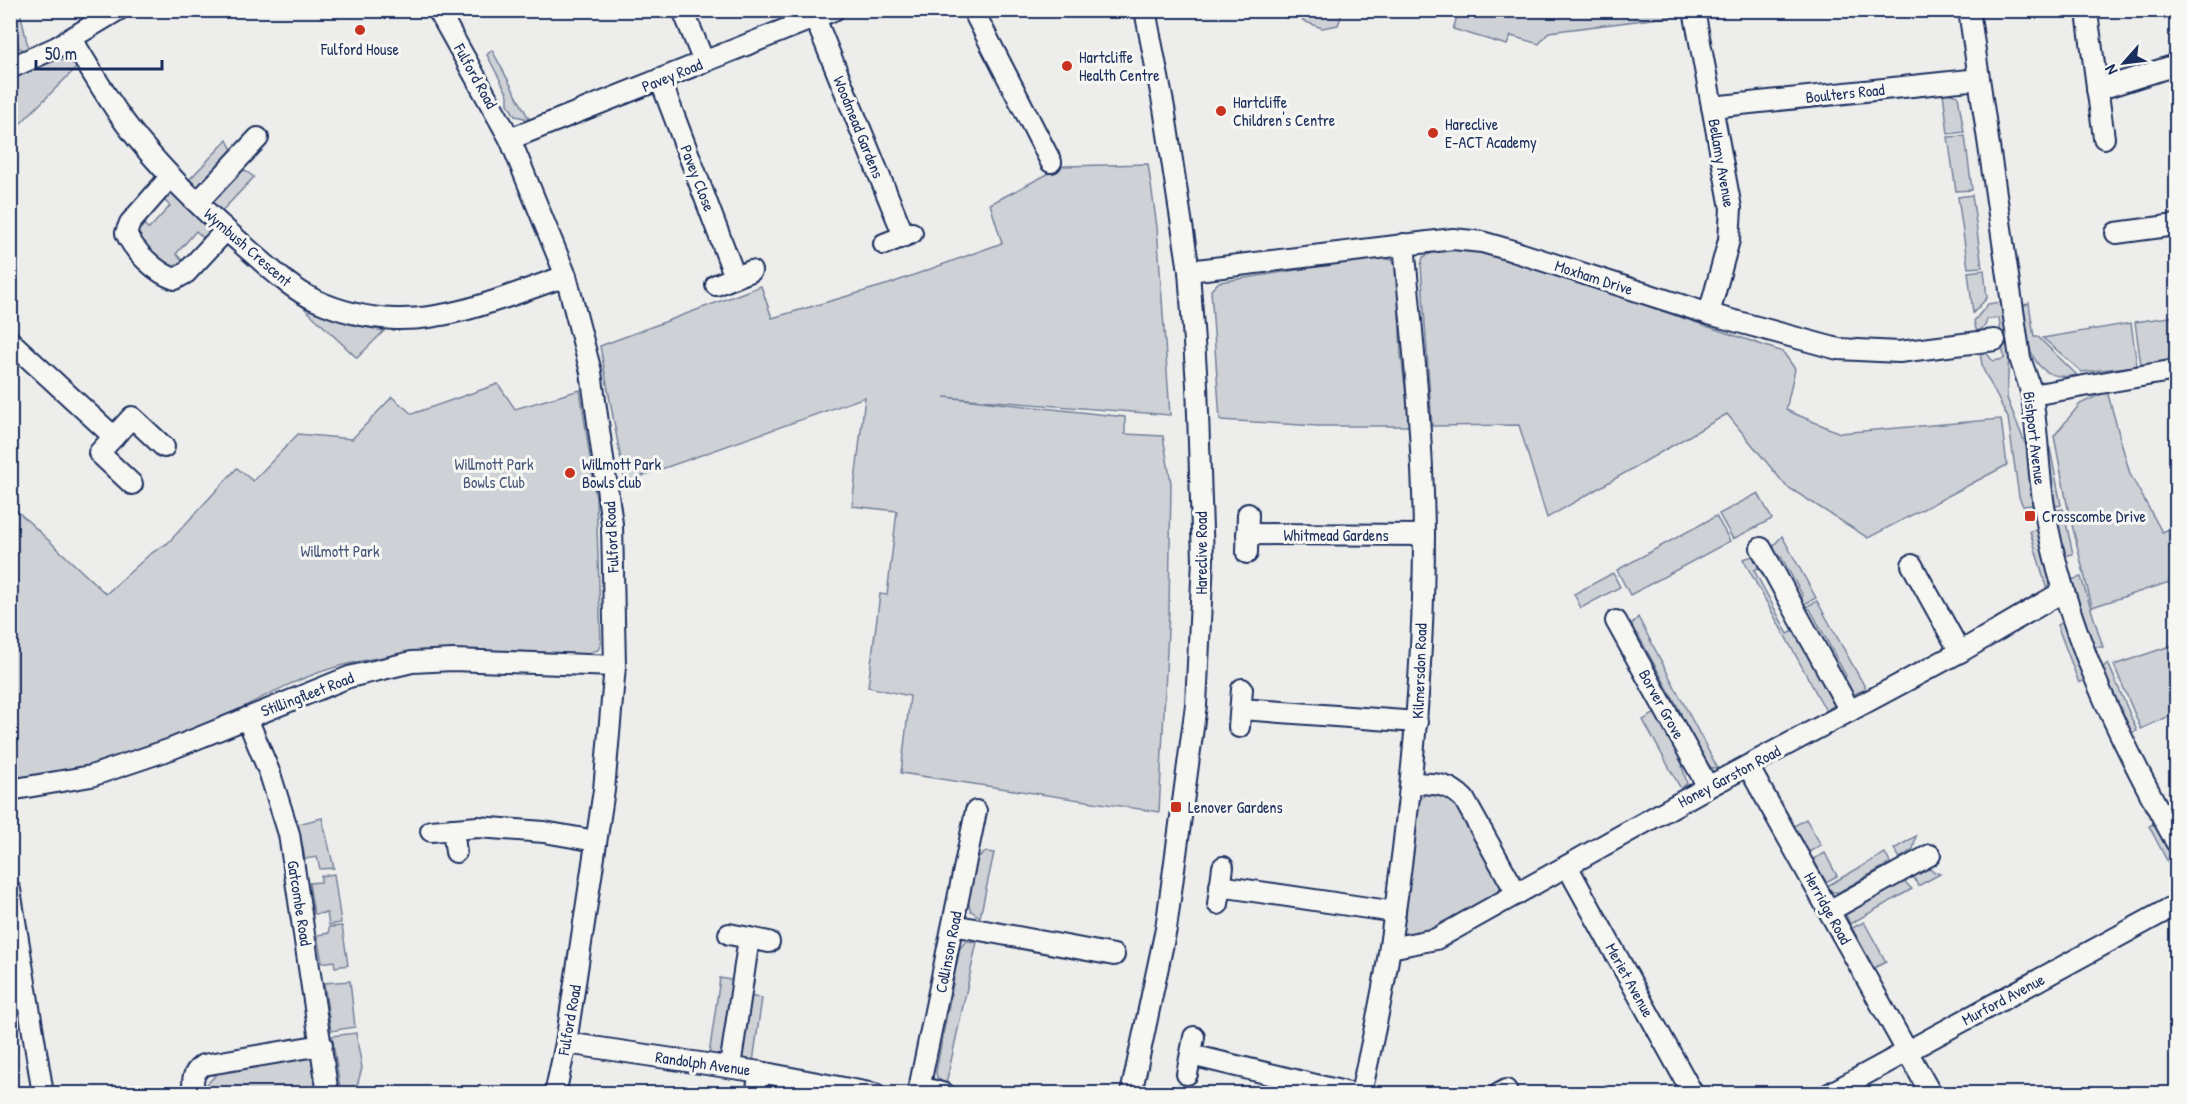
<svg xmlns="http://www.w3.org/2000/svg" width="2187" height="1104" font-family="'Patrick Hand',sans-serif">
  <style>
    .green { fill: #ced2d7; stroke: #74809a; stroke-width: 1.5 }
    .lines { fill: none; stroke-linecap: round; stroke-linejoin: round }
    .minor-casing { stroke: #1b2f5e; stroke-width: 24 }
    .minor { stroke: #f6f6f2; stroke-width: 20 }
    .poi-dot { fill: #c8321e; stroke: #f6f6f2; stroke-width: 2 }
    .labels { text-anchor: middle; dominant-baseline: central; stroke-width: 6; stroke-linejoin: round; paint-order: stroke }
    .poi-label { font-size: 16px; fill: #1b2f5e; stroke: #f6f6f2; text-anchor: start }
    .street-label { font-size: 16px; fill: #1b2f5e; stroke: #f6f6f2 }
    .park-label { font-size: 16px; fill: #48587c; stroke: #f6f6f2 }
  </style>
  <rect width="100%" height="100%" fill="#edeeec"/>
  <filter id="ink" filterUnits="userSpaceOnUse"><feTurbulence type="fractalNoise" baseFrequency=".0167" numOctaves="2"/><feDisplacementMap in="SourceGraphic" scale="12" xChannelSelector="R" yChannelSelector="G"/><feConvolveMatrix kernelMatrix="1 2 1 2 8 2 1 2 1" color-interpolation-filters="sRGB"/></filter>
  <g filter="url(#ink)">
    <g class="green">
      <polygon points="11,11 20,11 28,47 24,50 19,48"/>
      <polygon points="1300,11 1300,10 1343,11 1338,25 1322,28 1303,21"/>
      <polygon points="1682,11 1683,15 1549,32 1539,44 1511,36 1507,45 1453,29 1459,11"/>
      <polygon points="492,50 529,119 515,116 508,104 508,95 487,55"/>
      <polygon points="59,59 70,61 77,67 20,124 11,114 10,78"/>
      <polygon points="1943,92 1958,96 1964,132 1948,134"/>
      <polygon points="1965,136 1972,190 1956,191 1948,137"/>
      <polygon points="227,140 233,152 203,185 197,186 189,180"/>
      <polygon points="1148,164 1157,227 1170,415 944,397 1125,417 1125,434 1163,436 1171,483 1169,610 1159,812 901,773 910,696 868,687 880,594 887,595 897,511 852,506 865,397 625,482 600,346 761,286 772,318 889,284 1002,243 990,204 1063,166"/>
      <polygon points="240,167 254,177 220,213 214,204 214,198"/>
      <path d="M169,192H173L213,230L206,240L196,231L176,254L185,263L175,268C160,265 139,244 134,230L139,220L149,229L170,206L161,197Z"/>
      <polygon points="1972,195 1982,267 1968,268 1958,197"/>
      <polygon points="1450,250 1488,252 1783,352 1795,369 1786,410 1840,433 2001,419 2007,465 1868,538 1786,486 1727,414 1547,518 1519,425 1432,426 1421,265 1423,257 1432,253"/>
      <polygon points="1380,257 1392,260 1397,266 1401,354 1410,426 1318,426 1220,420 1211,290 1219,282"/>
      <polygon points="1984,270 1987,298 1973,313 1968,272"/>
      <polygon points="2001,302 2009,353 2007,398 2030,456 2032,505 2023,506 2019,497 2008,418 1983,369 1980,354 1983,349 1993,361 2004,359 1999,318 1987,319 1985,326 1977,333 1974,321 1988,304"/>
      <path d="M2029,303L2034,337H2038L2077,375C2030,385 2027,340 2021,307Z"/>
      <polygon points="300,304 347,323 384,331 357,358"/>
      <polygon points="2176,316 2176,359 2141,365 2135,322"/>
      <polygon points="2131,323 2137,366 2082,372 2043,338"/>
      <path d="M498,384L515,409L580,390L596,499L601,644L598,650L585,654C501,651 418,644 336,667C287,681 241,710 194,731C137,756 73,774 11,782L10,510L13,507L106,594L150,554L168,543L237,468L253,481L298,434L352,439L392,397L412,414Z"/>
      <polygon points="2107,391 2130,474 2162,532 2176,526 2176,580 2092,607 2067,504 2054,436 2080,404"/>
      <polygon points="2046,448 2050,448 2061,505 2051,507"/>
      <polygon points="1758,493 1772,519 1733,539 1719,514"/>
      <polygon points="2063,509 2073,554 2063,556 2053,511"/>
      <polygon points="1716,516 1730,541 1630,595 1617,570"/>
      <polygon points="2040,529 2051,580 2047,590 2030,531"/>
      <polygon points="1782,536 1816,598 1802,605 1799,601 1803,596 1781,557 1774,556 1774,545"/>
      <polygon points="1753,556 1766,564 1754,570 1788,634 1800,628 1804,635 1799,640 1830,696 1837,696 1834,705 1826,711 1743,559"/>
      <polygon points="1613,573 1620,587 1581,608 1574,594"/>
      <polygon points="2081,577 2103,647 2094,647 2071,580"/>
      <polygon points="1817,601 1866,689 1854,694 1842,684 1846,676 1810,609 1803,608"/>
      <polygon points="1638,617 1718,769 1710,767 1703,756 1699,758 1676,716 1681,713 1638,635 1633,637 1630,627"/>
      <polygon points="2065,622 2086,679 2079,683 2057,625"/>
      <polygon points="2176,644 2176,713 2141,729 2114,665"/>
      <polygon points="2108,663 2137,731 2128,733 2100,670"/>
      <polygon points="1657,712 1685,764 1682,766 1687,783 1681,789 1643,720"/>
      <polygon points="1438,790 1456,800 1501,883 1499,895 1436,931 1400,942 1417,804 1427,792"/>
      <polygon points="322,818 334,868 320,869 317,857 305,859 298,824"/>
      <polygon points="1806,819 1821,845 1809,852 1794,826"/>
      <polygon points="2157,822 2176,855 2175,876 2149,826"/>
      <polygon points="1916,836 1913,849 1900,858 1894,849"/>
      <polygon points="986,852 994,853 980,917 971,911 968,902 977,858"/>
      <polygon points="1825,853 1837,876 1826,882 1813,859"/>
      <polygon points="1885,853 1890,863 1839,892 1832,892 1827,886"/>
      <polygon points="1926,868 1940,874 1918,886 1912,873"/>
      <polygon points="334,874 341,923 329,925 327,913 314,914 309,883 321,882 321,876"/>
      <polygon points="1902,879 1912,889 1850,924 1846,915 1848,911"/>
      <polygon points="1864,922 1886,962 1874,968 1852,928"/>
      <polygon points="342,926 348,965 335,967 334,961 322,963 317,935 329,933 329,927"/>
      <polygon points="966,941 977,942 946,1084 937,1078 936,1071 960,948"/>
      <polygon points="720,978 736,981 722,1055 709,1055"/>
      <polygon points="350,981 355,1027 331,1031 324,983"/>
      <polygon points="746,996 762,998 753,1062 740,1058"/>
      <polygon points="356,1033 362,1068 355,1093 341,1093 332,1036"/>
      <polygon points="311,1057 317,1093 207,1093 205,1086 221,1070"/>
    </g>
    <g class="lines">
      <g class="minor-casing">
        <g id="minor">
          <polyline points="438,10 510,139 566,276 591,372 612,524 615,666 604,790 566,1043 555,1094"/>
          <polyline points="683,10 704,62"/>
          <polyline points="973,10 1051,162"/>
          <polyline points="1694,10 1731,208 1729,240 1709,314"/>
          <path d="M1969,10L2020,358C2024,371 2030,384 2032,397C2038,433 2038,470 2044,506C2064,627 2118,736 2176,842"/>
          <polyline points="815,18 904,236"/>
          <polyline points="2088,20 2104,138"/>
          <path d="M72,39C89,68 106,97 126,124C161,171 206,213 250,251C271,269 290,288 315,300C339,311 368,318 395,319C453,321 512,294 566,276"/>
          <polyline points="10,68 55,48 118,10"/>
          <polyline points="660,79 735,277"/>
          <polyline points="2097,90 2176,65"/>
          <polyline points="1712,107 1979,79"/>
          <polyline points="510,139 834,10"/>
          <path d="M171,176L130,223L126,233C134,251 156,273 175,279L186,273L226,230"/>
          <polyline points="198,202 258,138"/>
          <polyline points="2116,233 2176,225"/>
          <polyline points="884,244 912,233"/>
          <polyline points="1189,271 1453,239 1482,242 1510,250 1709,314 1838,349 1899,352 1995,340"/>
          <polyline points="716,285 751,271"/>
          <polyline points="10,341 114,437"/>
          <polyline points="2032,395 2176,370"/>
          <polyline points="132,484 99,453 132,417 164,447"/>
          <polyline points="1247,534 1424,535"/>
          <polyline points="1761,548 1850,711"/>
          <polyline points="1247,553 1248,514"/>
          <polyline points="1912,565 1960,652"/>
          <polyline points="1616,621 1708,787"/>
          <polyline points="1241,709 1417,722"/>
          <polyline points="247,718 270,774 289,834 328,1094"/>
          <polyline points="1239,727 1242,689"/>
          <polyline points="1748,766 1931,1094"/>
          <path d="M1412,783C1433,784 1448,782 1464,799L1517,894"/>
          <polyline points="10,790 91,776 171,749 349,677 412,662 453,660 615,666"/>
          <polyline points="453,829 456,852"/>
          <polyline points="431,831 478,827 544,832 596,841"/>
          <polyline points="1567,866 1693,1094"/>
          <polyline points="1220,886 1395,912"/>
          <polyline points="10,890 43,1094"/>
          <polyline points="1218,904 1223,867"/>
          <polyline points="1829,911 1930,855"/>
          <polyline points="953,925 1114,955"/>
          <polyline points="729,934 749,938 730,1067"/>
          <polyline points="749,938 769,942"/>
          <polyline points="1390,948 1436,939 1708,787 1960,652 2064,591"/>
          <polyline points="566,1043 760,1072 875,1094"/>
          <polyline points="1191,1055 1353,1094"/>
          <polyline points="1187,1074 1194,1037"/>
          <polyline points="921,1087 945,1094"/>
          <path d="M194,1094C192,1080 192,1073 203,1065L322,1045"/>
          <polyline points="756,1094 760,1072"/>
          <polyline points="918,1094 976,811"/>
          <polyline points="1131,1094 1166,929 1196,705 1203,559 1197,385 1189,271 1164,108 1145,10"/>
          <path d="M1361,1094C1371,1045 1383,996 1390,946C1410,810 1424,673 1424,535C1423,438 1413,341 1404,244"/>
          <polyline points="1499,1094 1506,1090"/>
          <polyline points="1829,1094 2176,905"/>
        </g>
      </g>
      <use href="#minor" class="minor"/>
    </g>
  </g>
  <g class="poi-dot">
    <circle cx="360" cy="30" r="6"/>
    <circle cx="1067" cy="66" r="6"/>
    <circle cx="1221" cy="111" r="6"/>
    <circle cx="1433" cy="133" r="6"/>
    <circle cx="570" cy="473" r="6"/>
    <rect x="2024" y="510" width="12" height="12" rx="3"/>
    <rect x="1170" y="801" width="12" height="12" rx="3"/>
  </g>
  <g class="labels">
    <g class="poi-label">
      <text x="360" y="49" text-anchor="middle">Fulford House</text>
      <text x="1079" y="57">Hartcliffe<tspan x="1079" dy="18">Health Centre</tspan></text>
      <text x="1233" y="102">Hartcliffe<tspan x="1233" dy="18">Children's Centre</tspan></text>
      <text x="1445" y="124">Hareclive<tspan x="1445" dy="18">E-ACT Academy</tspan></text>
      <text x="582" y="464">Willmott Park<tspan x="582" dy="18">Bowls club</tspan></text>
      <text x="2042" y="516">Crosscombe Drive</text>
      <text x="1188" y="807">Lenover Gardens</text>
    </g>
    <g class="street-label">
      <text transform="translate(672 75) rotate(-22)">Pavey Road</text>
      <text transform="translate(476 76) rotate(61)">Fulford Road</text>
      <text transform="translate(1845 93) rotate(-6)">Boulters Road</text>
      <text transform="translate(859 127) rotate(68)">Woodmead Gardens</text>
      <text transform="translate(1722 163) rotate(80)">Bellamy Avenue</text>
      <text transform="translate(698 178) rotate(69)">Pavey Close</text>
      <text transform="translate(248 247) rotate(41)">Wymbush Crescent</text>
      <text transform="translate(1594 277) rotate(18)">Moxham Drive</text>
      <text transform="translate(2035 438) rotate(83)">Bishport Avenue</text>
      <text x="1336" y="535">Whitmead Gardens</text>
      <text transform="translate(611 537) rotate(-93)">Fulford Road</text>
      <text transform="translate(1201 553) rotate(-90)">Hareclive Road</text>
      <text transform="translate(1419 671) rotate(-88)">Kilmersdon Road</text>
      <text transform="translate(307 694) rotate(-21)">Stillingfleet Road</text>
      <text transform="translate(1662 704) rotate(61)">Borver Grove</text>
      <text transform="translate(1729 776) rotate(-28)">Honey Garston Road</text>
      <text transform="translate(300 903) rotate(81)">Gatcombe Road</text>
      <text transform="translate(1828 908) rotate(61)">Herridge Road</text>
      <text transform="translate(948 952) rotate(-79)">Collinson Road</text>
      <text transform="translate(1630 980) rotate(61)">Meriet Avenue</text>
      <text transform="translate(2003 999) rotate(-28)">Murford Avenue</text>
      <text transform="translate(569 1020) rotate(-80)">Fulford Road</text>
      <text transform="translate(703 1063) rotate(8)">Randolph Avenue</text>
    </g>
    <g class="park-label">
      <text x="494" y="464">Willmott Park<tspan x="494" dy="18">Bowls Club</tspan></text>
      <text x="340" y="551">Willmott Park</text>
    </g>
  </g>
  <rect width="2187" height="1104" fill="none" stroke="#f6f6f2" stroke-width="36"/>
  <rect x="18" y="18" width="2151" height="1068" fill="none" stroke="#1b2f5e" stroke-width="2" filter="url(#ink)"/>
  <g transform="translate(2124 63) rotate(242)" stroke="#f6f6f2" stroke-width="4.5" paint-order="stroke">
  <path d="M0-4.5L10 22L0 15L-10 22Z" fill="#1b2f5e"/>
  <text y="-9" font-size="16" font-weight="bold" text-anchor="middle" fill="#1b2f5e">N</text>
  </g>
  <path d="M36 60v9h126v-9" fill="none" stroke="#1b2f5e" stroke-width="3"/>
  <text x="45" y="60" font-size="18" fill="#1b2f5e" stroke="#f6f6f2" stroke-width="4.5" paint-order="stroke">50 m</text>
</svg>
